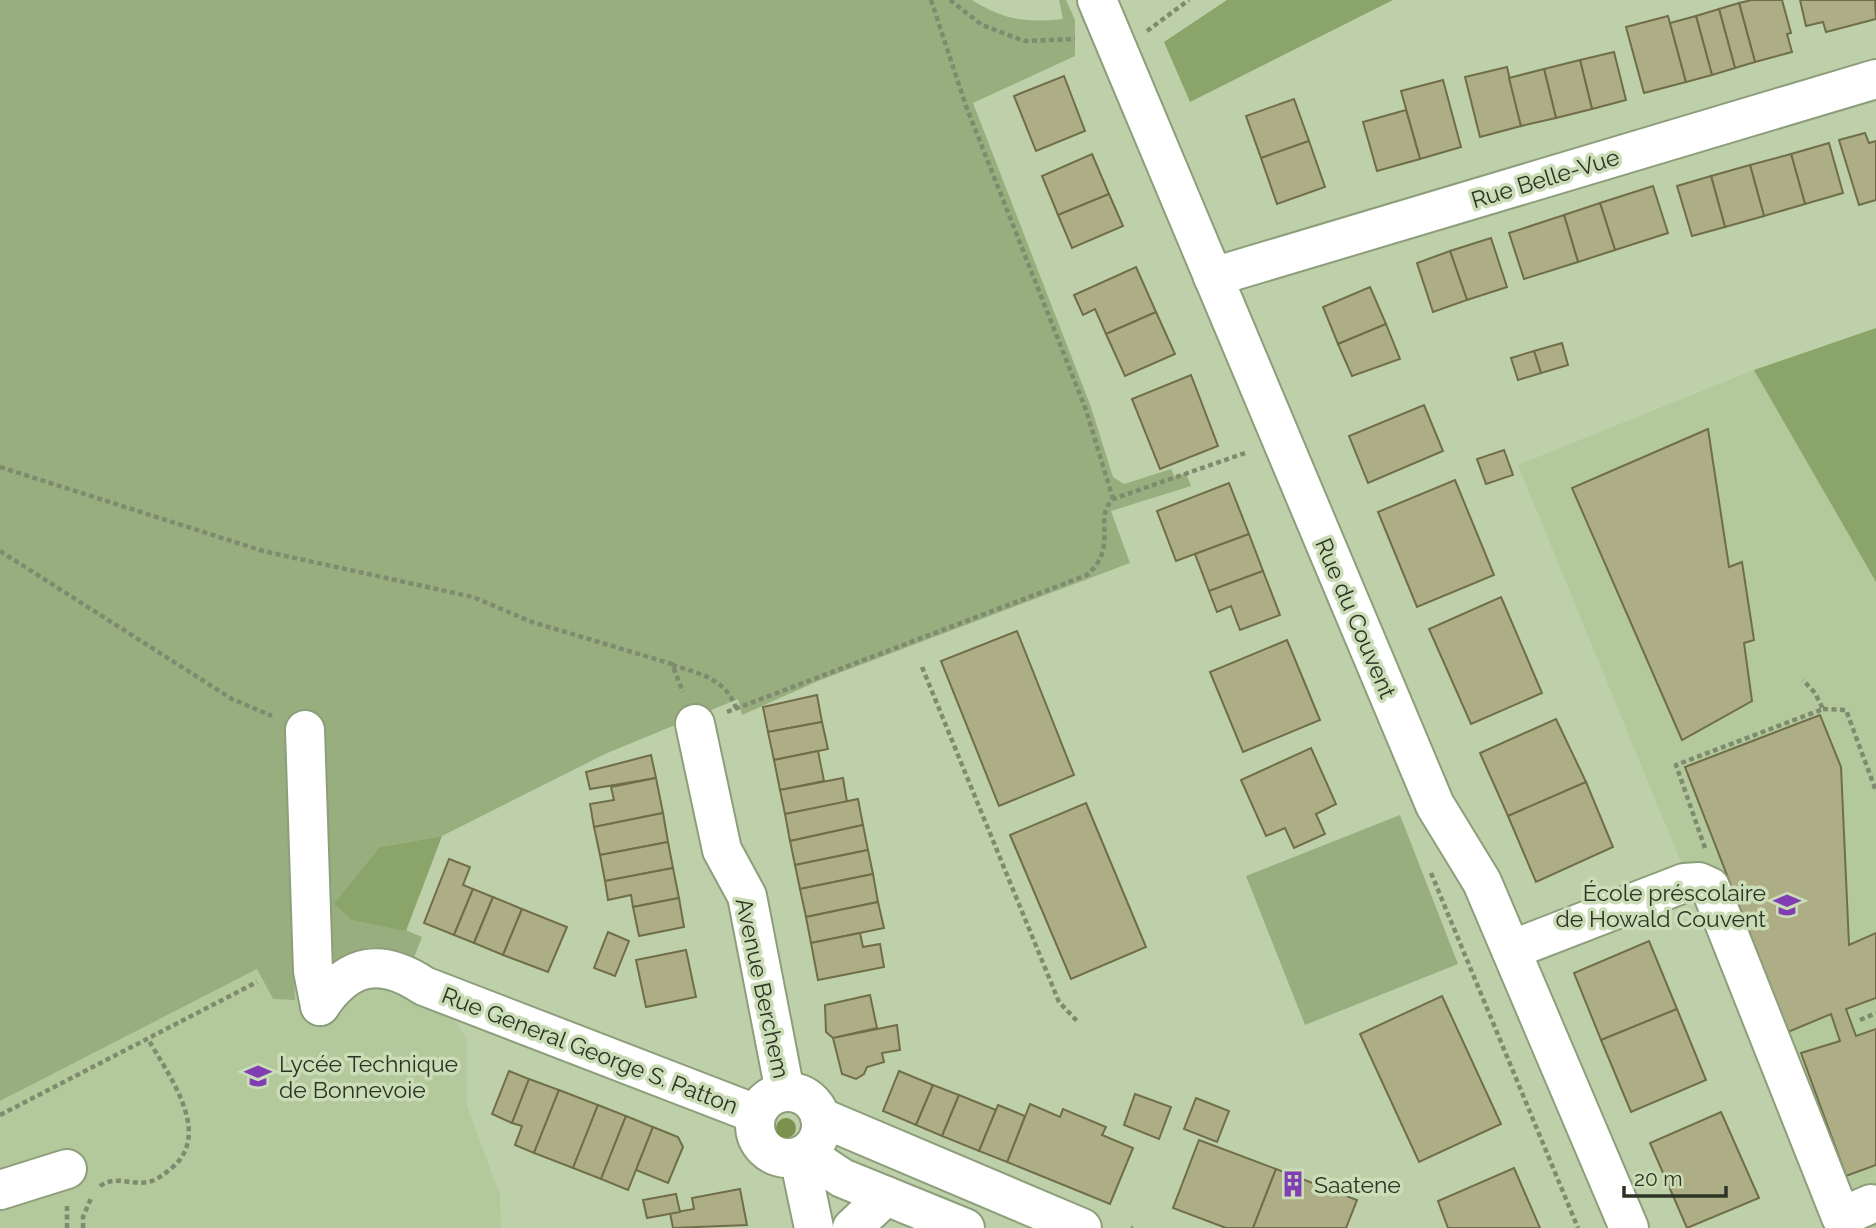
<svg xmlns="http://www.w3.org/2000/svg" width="1876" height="1228" font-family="Raleway,sans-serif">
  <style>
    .built { fill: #b3c89b }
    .green { fill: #98ae7f }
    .forest { fill: #8aa46a }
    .building { fill: #aeae86; stroke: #6f6e49; stroke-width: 2 }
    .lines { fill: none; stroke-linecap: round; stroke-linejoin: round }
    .minor-casing { stroke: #8d9e7a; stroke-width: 42 }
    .path { stroke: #7e8b6f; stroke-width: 4.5; stroke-dasharray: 5 3.5; stroke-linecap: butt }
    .minor { stroke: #fff; stroke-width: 38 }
    .tree { fill: #7a924e }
    .labels { text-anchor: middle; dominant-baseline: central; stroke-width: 7; stroke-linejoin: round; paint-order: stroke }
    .street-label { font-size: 23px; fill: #2d3425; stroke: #cbddb7 }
    .poi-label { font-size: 23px; fill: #2d3425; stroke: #cbddb7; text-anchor: start }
  </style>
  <rect width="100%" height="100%" fill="#bed0aa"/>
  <g class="built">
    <polygon points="1754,370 1876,582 1876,1228 1831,1228 1518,465"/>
    <polygon points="369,947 392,949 413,960 467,1039 467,1106 500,1195 501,1228 0,1228 0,1101 257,969 273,999 295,1000 294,974 329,969 347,954"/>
  </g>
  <g class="green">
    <path d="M0,0H972C1004,20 1026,23 1063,19L1059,0H1066L1075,20V56L973,103L1091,407L1113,477L1124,484L1171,469L1175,477L1186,473L1191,486L1111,511L1130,563L818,681L742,715L738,699L605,754L442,836L380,847L352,920L396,926L422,937L413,960L392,949L369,947L347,954L329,969L294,974L295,1000L273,999L257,969L0,1101Z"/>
    <polygon points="1400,815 1458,964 1305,1025 1246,876"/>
  </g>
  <g class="forest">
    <polygon points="1227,0 1393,0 1190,102 1164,42"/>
    <polygon points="1876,328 1876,582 1754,370"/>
    <polygon points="442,836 406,931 352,920 334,904 380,847"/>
  </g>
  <g class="building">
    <polygon points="1752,0 1782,0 1791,33 1787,34 1792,52 1755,62 1739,3"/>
    <polygon points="1800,0 1875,0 1876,19 1826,32 1823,22 1806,26"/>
    <polygon points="1739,3 1755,62 1735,68 1719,9"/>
    <polygon points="1719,9 1735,68 1712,75 1696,16"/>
    <polygon points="1668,16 1686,82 1644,93 1626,27"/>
    <polygon points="1696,16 1712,75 1686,82 1670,23"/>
    <polygon points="1614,52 1626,100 1592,109 1580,60"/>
    <polygon points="1580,60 1592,109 1556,118 1544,69"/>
    <polygon points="1507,67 1521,126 1480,137 1465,77"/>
    <polygon points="1544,69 1556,118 1521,126 1509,78"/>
    <polygon points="1064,76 1085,131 1036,151 1014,96"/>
    <polygon points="1443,80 1461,147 1420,159 1401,91"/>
    <polygon points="1294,99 1309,141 1261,158 1246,116"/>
    <polygon points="1406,110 1420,159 1377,171 1363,122"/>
    <polygon points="1865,133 1869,143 1876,141 1876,200 1859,205 1839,140"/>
    <polygon points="1309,141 1325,187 1277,204 1261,158"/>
    <polygon points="1829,143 1843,193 1805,204 1791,154"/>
    <polygon points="1092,154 1109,194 1058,215 1042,176"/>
    <polygon points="1791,154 1805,204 1764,216 1750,165"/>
    <polygon points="1750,165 1764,216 1725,227 1711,176"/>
    <polygon points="1711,176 1725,227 1692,236 1677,186"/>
    <polygon points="1653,186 1668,233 1615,250 1600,203"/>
    <polygon points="1109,194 1123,226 1072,248 1058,215"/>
    <polygon points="1600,203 1615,250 1578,262 1564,215"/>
    <polygon points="1564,215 1578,262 1524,279 1509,233"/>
    <polygon points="1491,238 1507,287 1467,300 1450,251"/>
    <polygon points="1450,251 1467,300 1433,312 1417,263"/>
    <polygon points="1136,267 1156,312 1106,334 1095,309 1083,315 1074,295"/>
    <polygon points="1370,287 1386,324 1338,344 1323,307"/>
    <polygon points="1156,312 1175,354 1125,376 1106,334"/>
    <polygon points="1386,324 1400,359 1352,376 1338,344"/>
    <polygon points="1562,343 1568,365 1541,373 1534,351"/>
    <polygon points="1534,351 1541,373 1518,380 1511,358"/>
    <polygon points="1191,375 1218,446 1160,469 1132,399"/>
    <polygon points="1424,405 1443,451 1368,483 1349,436"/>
    <polygon points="1708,429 1729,567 1742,562 1754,640 1744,643 1752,701 1682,740 1572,488"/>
    <polygon points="1504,450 1513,475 1486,484 1477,459"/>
    <polygon points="1455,480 1494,575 1417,607 1378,512"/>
    <polygon points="1229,483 1249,534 1176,561 1157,511"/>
    <polygon points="1249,534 1263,571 1209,591 1195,554"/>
    <polygon points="1263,571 1280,615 1240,630 1231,606 1217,612 1209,591"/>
    <polygon points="1501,597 1542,693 1471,724 1429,629"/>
    <polygon points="1017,631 1074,775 999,806 941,661"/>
    <polygon points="1287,640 1320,720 1243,752 1210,672"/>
    <polygon points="817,695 822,722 768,732 763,707"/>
    <polygon points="1820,715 1841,767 1849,945 1876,933 1876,998 1846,1009 1856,1036 1876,1029 1876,1165 1846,1176 1801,1053 1840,1041 1831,1014 1788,1032 1685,767"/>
    <polygon points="1556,719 1586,782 1508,816 1480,753"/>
    <polygon points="822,722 828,749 774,760 768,732"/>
    <polygon points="1311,748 1336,804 1316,814 1325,834 1294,848 1285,828 1266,836 1241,780"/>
    <polygon points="818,751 824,781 780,790 774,760"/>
    <polygon points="651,755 656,778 590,789 586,772"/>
    <polygon points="656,778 663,813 594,827 590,804 614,800 611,787"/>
    <polygon points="843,778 847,802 785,814 780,790"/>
    <polygon points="1586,782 1613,847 1536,882 1508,816"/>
    <polygon points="858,799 863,825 790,841 785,814"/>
    <polygon points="1086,803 1146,947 1071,979 1010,835"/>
    <polygon points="663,813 668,842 600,855 594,827"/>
    <polygon points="863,825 868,850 795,865 790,841"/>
    <polygon points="668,842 673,868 605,881 600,855"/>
    <polygon points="868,850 873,874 800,889 795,865"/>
    <polygon points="449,859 470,867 463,885 473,889 454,935 424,923"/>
    <polygon points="673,868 679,898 633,907 631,895 608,900 605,881"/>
    <polygon points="873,874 878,902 806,917 800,889"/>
    <polygon points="473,889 493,897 474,943 454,935"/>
    <polygon points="493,897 522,909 503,955 474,943"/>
    <polygon points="679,898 684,927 639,936 633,907"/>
    <polygon points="878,902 884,928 811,943 806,917"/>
    <polygon points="522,909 567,927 548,972 503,955"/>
    <polygon points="608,932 629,941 615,976 594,968"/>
    <polygon points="860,933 863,947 880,944 884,967 818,980 811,943"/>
    <polygon points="1649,941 1677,1009 1601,1040 1574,973"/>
    <polygon points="686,950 696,997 646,1007 636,960"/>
    <polygon points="870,995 877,1028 833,1038 826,1032 825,1005"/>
    <polygon points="1442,996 1501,1124 1419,1162 1360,1034"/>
    <polygon points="1677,1009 1706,1080 1631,1112 1601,1040"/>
    <polygon points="897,1025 900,1050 882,1053 884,1062 867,1067 864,1074 856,1079 842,1074 833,1038"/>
    <polygon points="509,1071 529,1079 512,1123 492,1114"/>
    <polygon points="899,1071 933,1085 916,1125 883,1111"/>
    <polygon points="529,1079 559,1090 534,1153 515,1145 522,1126 512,1123"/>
    <polygon points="933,1085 959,1095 942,1136 916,1125"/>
    <polygon points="559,1090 598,1105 573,1168 534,1153"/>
    <polygon points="1135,1094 1171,1107 1159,1139 1124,1125"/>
    <polygon points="959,1095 996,1110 979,1151 942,1136"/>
    <polygon points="1196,1098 1229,1111 1217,1142 1184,1129"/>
    <polygon points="1030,1104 1060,1117 1063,1109 1106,1127 1102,1135 1133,1148 1110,1204 1007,1162"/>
    <polygon points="598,1105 626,1116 601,1179 573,1168"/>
    <polygon points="998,1105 1025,1116 1007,1162 979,1151"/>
    <polygon points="1721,1112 1759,1198 1687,1228 1650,1143"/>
    <polygon points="626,1116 653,1127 628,1190 601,1179"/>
    <polygon points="653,1127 678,1137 683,1147 668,1183 636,1170"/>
    <polygon points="1199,1140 1276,1169 1253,1228 1226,1228 1173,1208"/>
    <polygon points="1514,1168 1540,1228 1448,1228 1438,1201"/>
    <polygon points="1276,1169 1357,1200 1346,1228 1253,1228"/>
    <polygon points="740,1189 747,1225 673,1228 670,1213 694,1209 692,1198"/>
    <polygon points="676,1194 680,1212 647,1218 643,1200"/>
  </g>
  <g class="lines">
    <g class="minor-casing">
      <g id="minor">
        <polyline points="1097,0 1435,805 1482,882 1629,1228"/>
        <polyline points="1213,277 1876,79"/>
        <polyline points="695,724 722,850 747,896 785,1092"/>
        <polyline points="305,730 313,971 320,1006"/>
        <polyline points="1511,950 1684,883 1699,882 1710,887 1841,1217 1871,1204"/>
        <path d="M320,1006C349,962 382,958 424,986L756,1114"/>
        <circle cx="788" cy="1125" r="33"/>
        <polyline points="820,1117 1082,1228"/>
        <polyline points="806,1154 842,1178 965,1228"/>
        <polyline points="799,1157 814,1228"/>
        <polyline points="0,1190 67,1169"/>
        <polyline points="852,1228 886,1196"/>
      </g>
    </g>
    <g class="path">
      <polyline points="931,0 966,106 1086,410 1113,499"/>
      <polyline points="950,0 982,25 1024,41 1075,39"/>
      <polyline points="1147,31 1189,0"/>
      <polyline points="0,467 263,551 473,597 532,622 672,664 683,692"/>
      <polyline points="0,551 232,699 272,716"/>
      <path d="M672,665C699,673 726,679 736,708"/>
      <polyline points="922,667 1059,1002 1077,1021"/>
      <polyline points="1823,709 1846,710 1876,791"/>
      <path d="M727,712L1087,575C1120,545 1092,519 1113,499L1248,452"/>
      <polyline points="1705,848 1676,765 1823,709 1815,693 1803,680"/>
      <polyline points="1431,873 1578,1228"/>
      <polyline points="1860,1020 1876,1013"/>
      <polyline points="0,1115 257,982"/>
      <path d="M100,1186C117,1174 133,1187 152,1181C160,1178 167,1172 174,1166C212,1131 167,1073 148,1039"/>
      <polyline points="1131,1227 1132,1228"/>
      <polyline points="67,1228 67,1205"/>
      <polyline points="83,1228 83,1217 92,1196"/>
    </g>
    <use href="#minor" class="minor"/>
  </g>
  <circle class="tree" cx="786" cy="1128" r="10"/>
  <defs>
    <g id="school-bare" transform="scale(2.1)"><path d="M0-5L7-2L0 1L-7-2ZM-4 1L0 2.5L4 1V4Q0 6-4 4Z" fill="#813eb2" stroke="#cbddb7" stroke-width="2.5" paint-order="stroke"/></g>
    <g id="building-bare" transform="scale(2.1)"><path d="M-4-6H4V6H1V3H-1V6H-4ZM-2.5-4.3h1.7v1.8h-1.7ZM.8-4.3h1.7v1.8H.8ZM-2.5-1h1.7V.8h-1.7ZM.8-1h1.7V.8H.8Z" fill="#813eb2" stroke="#cbddb7" stroke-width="2.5" paint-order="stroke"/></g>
  </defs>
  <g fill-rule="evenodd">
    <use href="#school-bare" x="1787" y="905"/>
    <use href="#school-bare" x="258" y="1076"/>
    <use href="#building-bare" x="1293" y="1184"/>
  </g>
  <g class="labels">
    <g class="street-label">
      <text transform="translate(1545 178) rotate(-17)">Rue Belle-Vue</text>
      <text transform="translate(1356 618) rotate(67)">Rue du Couvent</text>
      <text transform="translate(763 988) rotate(78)">Avenue Berchem</text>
      <text transform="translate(590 1050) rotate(21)">Rue General George S. Patton</text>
    </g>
    <g class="poi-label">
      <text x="1766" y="892" text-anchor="end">École préscolaire<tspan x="1766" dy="26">de Howald Couvent</tspan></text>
      <text x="279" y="1063">Lycée Technique<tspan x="279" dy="26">de Bonnevoie</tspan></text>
      <text x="1314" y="1184">Saatene</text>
    </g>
  </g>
  <path d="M1624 1186v10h102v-10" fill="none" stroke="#2d3425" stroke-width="3.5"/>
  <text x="1634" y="1186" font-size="21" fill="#2d3425" stroke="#cbddb7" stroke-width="5" paint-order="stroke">20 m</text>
</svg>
